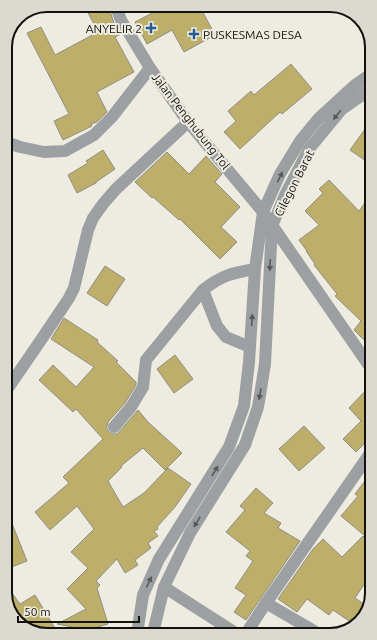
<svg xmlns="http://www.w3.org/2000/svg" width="377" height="640" font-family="Ubuntu,sans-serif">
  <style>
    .building { fill: #bdaf6a; stroke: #908e84 }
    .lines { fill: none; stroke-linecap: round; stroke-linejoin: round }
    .minor { stroke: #9ca0a3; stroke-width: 12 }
    .oneway { fill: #575858 }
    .poi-dot { fill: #235a92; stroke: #eeece1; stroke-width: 1.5 }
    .labels { text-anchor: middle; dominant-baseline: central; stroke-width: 4; stroke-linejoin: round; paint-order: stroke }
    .poi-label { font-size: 12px; fill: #12110e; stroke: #eeece1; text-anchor: end }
    .street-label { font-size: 12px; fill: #12110e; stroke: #eeece1 }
    .rim { fill: none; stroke: #12110e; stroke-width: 2 }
  </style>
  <rect width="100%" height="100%" fill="#eeece1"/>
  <g class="building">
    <polygon points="84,5 108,5 114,23 121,34 115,37 134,72 97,92 107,112 97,122 91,124 92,126 63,140 54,121 69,114 27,33 41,27 55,55 98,32"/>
    <polygon points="158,5 199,5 215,35 184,52 172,30 147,44 135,22 160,9"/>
    <polygon points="291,64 312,89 282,114 280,112 240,149 224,132 236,121 228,111 251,91 254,95"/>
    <polygon points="368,125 369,158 369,163 350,150"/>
    <polygon points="103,150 115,169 96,182 96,183 77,193 68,175 88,163 86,161"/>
    <polygon points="167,152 189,174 206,156 222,174 215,182 240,207 221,227 237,242 220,259 180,219 179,220 153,197 152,198 135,182"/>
    <polygon points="329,180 359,211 369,197 370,334 364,340 354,330 361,321 335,296 337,294 314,265 315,264 306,251 307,251 299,240 319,225 305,211 323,193 319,189"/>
    <polygon points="105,266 125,279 107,306 87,293"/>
    <polygon points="64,318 98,340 97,342 118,361 116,362 136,382 136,385 125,403 108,422 107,426 107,429 109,432 113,434 117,434 119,432 138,410 148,422 182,453 165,470 143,448 121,466 122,467 108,481 123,507 144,493 168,468 191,484 175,507 157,527 158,529 154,531 158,536 148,543 151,548 135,560 138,565 125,573 117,559 96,581 100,585 97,588 108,624 88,630 57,624 86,609 67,589 88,568 71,552 94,529 77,506 50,530 35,512 69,483 63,477 103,439 76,409 73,412 39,380 53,365 76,387 94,367 51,339"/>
    <polygon points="175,355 193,379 174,393 157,369"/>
    <polygon points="370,386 371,437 356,452 343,439 361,421 349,408"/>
    <polygon points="304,426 325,448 299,471 279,449"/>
    <polygon points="371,473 372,528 365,536 341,516 358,496 355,494"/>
    <polygon points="256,488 273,503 264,513 281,523 278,528 300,541 246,620 234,612 246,595 235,588 253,561 246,556 250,551 226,532 245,510 240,506"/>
    <polygon points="9,516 27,561 9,568"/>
    <polygon points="363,536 372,545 372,573 355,598 368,607 365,616 355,625 333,610 329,615 307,599 297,612 278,599 313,549 323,539 342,557"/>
    <polygon points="9,589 20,604 35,595 59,635 45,635 24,628 9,611"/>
  </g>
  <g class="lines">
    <g class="minor">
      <polyline points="115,5 121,20 150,68 188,122 263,212 370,367"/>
      <polyline points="6,142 20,147 44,152 65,151 94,135 112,117 150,68"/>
      <polyline points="203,290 217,326 226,337 250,347"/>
      <polyline points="8,388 43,337 69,298 74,288 88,230 93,218 103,204 116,189 188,122"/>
      <path d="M114,427L131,407L143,387L146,360L203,290C222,275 232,273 255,269"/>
      <polyline points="164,587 234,632"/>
      <polyline points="266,603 314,631"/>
      <polyline points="247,632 266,603 371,452"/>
      <polyline points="153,633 164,587 190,533 245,445 258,407 265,364 272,226 285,195 309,149 342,109 368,91"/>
      <polyline points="137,634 143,595 159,559 229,447 244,406 249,362 255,269 263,212 280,174 300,141 318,119 354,86 368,76"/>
    </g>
  </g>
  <defs><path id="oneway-solid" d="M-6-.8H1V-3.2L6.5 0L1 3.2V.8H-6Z"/></defs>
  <g class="oneway">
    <use href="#oneway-solid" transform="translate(337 115) rotate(129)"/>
    <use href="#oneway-solid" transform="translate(280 177) rotate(-64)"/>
    <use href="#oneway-solid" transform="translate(270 265) rotate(93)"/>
    <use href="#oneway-solid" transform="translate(252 320) rotate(-86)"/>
    <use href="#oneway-solid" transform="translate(260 394) rotate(100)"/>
    <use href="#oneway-solid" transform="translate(215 471) rotate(-58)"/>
    <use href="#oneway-solid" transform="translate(197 522) rotate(122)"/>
    <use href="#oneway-solid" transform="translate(149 582) rotate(-66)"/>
  </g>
  <g class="poi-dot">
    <path d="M149 22h4v4h4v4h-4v4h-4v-4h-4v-4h4z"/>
    <path d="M192 28h4v4h4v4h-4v4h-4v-4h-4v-4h4z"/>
  </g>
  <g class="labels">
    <g class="poi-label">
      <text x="142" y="28">ANYELIR 2</text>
      <text x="203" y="34" text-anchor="start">PUSKESMAS DESA</text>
    </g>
    <g class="street-label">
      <text transform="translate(191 121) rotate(52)">Jalan Penghubung Tol</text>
      <text transform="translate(294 183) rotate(-63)">Cilegon Barat</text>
    </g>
  </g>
  <path d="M0 0H377V640H0ZM47 12H330A35 35 0 0 1 365 47V593A35 35 0 0 1 330 628H47A35 35 0 0 1 12 593V47A35 35 0 0 1 47 12Z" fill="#dcdad0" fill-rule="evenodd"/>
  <path class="rim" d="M47 12H330A35 35 0 0 1 365 47V593A35 35 0 0 1 330 628H47A35 35 0 0 1 12 593V47A35 35 0 0 1 47 12Z"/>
  <path d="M18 616v6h121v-6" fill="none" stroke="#12110e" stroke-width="2"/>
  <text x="24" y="616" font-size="12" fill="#12110e" stroke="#eeece1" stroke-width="3" paint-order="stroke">50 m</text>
</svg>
